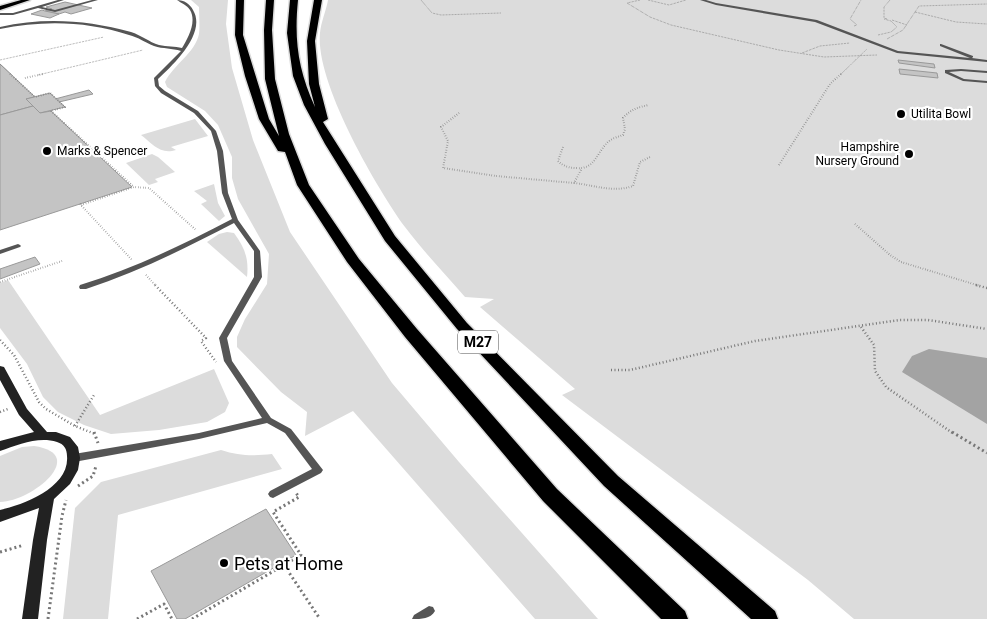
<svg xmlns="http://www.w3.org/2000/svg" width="987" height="619" font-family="Roboto,sans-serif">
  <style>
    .green { fill: #dcdcdc }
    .water { fill: #a3a3a3 }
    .building { fill: #c4c4c4; stroke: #999 }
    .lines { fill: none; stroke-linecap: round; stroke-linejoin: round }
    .primary-casing { stroke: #dbdbdb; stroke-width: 3 }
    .highway-casing { stroke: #dbdbdb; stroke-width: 3 }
    .path-far3 { stroke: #777; stroke-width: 1; stroke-dasharray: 0.5 1; stroke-linecap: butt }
    .path-far2 { stroke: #777; stroke-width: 2; stroke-dasharray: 0.5 2; stroke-linecap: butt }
    .path-far1 { stroke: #777; stroke-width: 2.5; stroke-dasharray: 1 2.5; stroke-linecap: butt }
    .path { stroke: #777; stroke-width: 3; stroke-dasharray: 2 3; stroke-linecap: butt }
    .lane { fill: #555; fill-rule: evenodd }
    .secondary { fill: #222; fill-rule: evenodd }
    .primary { fill: #000; fill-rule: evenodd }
    .highway { fill: #000; fill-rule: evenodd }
    .poi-dot { fill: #000; stroke: #fff; stroke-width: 2 }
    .labels { text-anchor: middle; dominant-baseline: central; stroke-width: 4.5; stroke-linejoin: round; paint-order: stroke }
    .far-poi-label { font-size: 12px; fill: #000; stroke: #fff; text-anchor: start }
    .shield { fill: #fff; stroke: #4c4c4c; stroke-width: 1 }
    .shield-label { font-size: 14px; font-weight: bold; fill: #000 }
    .near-poi-label { font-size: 18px; fill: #000; stroke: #fff; text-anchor: start }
  </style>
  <rect width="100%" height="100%" fill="#fff"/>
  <g class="green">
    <path d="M191,0H228L226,24L232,68L253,140L290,232L392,383L459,462L598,619H535L353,411L305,436L307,412L281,392L237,347V337L245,319L267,284L269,254L238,199L232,178V157L218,125L205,111L167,87L165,82C173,65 195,53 199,34C200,26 199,16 199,7Z"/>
    <path d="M328,0H987V619H854L808,580L562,395L575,389L480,307L494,299L465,297C445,274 423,251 405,227C376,187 315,82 320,33C321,22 326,11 328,0Z"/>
    <path d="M195,119L208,136L171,147L176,150C160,155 153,144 141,135Z"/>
    <polygon points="152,154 158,157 175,172 155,179 158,182 149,185 126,163"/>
    <polygon points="214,184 218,203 225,216 219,221 201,204 207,201 194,191"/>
    <path d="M227,232L234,233C245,248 249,259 247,277L207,242L219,234Z"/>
    <polygon points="8,280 100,415 214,369 229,403 225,412 207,422 159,430 111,434 84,425 58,412 43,397 27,364 0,328 0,283"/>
    <path d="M34,446C89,454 33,501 0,502V456L22,447Z"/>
    <path d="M221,450C239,456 254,456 272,454L282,469L118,515L108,619H63L75,508L101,482Z"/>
  </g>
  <polygon class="water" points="929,349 987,358 987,424 902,372 912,356"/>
  <g class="building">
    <polygon points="65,2 92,8 71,14 65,12 59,14 45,11 52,9 46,7"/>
    <polygon points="42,10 45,11 59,14 50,18 31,14"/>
    <polygon points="898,60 934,64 935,68 899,63"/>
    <polygon points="0,64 35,97 26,99 33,106 0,115"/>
    <polygon points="899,69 937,73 938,78 900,74"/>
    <polygon points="89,90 93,94 59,102 55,99"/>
    <polygon points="50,93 65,107 40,113 26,99"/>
    <polygon points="33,106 40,113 51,111 132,187 0,230 0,115"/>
    <polygon points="35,257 40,264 0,279 0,269"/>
    <polygon points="266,509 296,555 185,619 177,619 151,571"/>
  </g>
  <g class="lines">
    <g class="primary-casing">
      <polygon id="primary" points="21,0 30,0 0,10 0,6"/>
    </g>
    <g class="highway-casing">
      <g id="highway">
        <polygon points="236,0 244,0 243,35 269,119 279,136 265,79 264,30 266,0 274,0 272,30 275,79 289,134 309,185 359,259 417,329 557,489 685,611 688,619 661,619 543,501 405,337 347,262 297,185 285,152 278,151 259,119 245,76 235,35"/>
        <path d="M290,0H298C294,40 298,70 315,107L309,84L307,41L314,0H322L315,41L319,84L328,119L323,122L395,236L467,323L618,476L775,611L778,619H751L604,486L457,329L385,241L325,144L304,105L293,76L287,33Z"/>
      </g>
    </g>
    <g class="path-far3">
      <polyline points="421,0 432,13 441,15 501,13"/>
      <polyline points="640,0 627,3 650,17 671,25 779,50 824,57 877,55"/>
      <polyline points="648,0 669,5 686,0"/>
      <polyline points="915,12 956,22 987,24"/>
      <polyline points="887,19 884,18 884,7 890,0"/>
      <polyline points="892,20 907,25"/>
      <polyline points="854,26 857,25 850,19 861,0"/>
      <polyline points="878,35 891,32 897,27 891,21 884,19"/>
      <polyline points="887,39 903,30 919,6 987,4"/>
      <polyline points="802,53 820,46 850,43"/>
      <polyline points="0,60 104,37"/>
      <polyline points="0,64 12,75"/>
      <polyline points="38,75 143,50"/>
      <polyline points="840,75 867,49"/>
    </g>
    <g class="path-far2">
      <polyline points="10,74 35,97 50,93 65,107 51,111"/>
      <polyline points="25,78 43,74"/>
      <polyline points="51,111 134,187"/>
      <polyline points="459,113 441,127 448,141 443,168 496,176 574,183"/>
      <path d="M563,147L558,161C563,166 569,168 576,168C595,170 597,152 608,142C612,138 618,137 623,135L625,129L623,118C630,110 638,107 649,105"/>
      <polyline points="779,165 830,84 841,74"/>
      <path d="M581,170L574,183C593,185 614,193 633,186L640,162L650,157"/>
      <polyline points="80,204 132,260"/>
      <polyline points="81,205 134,187 149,188 196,230"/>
      <polyline points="855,224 890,255 901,262 980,286"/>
      <polyline points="146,275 156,286"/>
      <polyline points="0,282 62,261"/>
    </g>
    <g class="path-far1">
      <polyline points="155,285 206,338 201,341 216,362"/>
      <polyline points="976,285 987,288"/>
      <polyline points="861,327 874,345 875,371 886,387 954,434"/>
      <polyline points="0,340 14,355 39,402 46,409 75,426 95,434"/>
      <polyline points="611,370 630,370 755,341 900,320 928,320 987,329"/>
      <polyline points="0,412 8,409"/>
      <polyline points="75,426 94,395"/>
    </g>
    <g class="path">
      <polyline points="94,432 98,443"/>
      <polyline points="952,432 987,453"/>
      <polyline points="78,486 93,476 96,466"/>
      <polyline points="0,552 24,545"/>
      <polyline points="284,565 320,619"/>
      <polyline points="48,619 62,516 66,500"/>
      <polyline points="137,619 164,604 172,619"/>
      <polyline points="192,619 301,555 273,512 299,497 296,493"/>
    </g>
    <g class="lane">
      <polygon points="58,0 64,0 42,7 55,10 92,0 98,0 55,12 38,8 13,15 0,15 0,13 13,13"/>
      <path d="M177,0C184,0 190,4 193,10C207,33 173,65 158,79L159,86L165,91L198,111L216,131L223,151L228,193L238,220L260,251L262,277L227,338L232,361L271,418L291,429L323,470L321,473L273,498L270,497L268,494L270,491L312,469L285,433L267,423L199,439L74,462L71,461L69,458L71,455L74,454L199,433L262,418L224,361L219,338L254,277V251L234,223C186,248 138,272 86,289H80L79,287L80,285C133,269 182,245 232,219L222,193L217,151L211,131L194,113L161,93L155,86L154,78L181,51C172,48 163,49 154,46C146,43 138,37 129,35C87,21 43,20 0,29V27C44,17 87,20 131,32C141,35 149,42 159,45C167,47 175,46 182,48C188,38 197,22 190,10C187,5 181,3 177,0Z"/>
      <polygon points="700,0 706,0 716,3 817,20 898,51 970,58 940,46 940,44 941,44 973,56 973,57 972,58 987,60 987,62 897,53 815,22 716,5"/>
      <polygon points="961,69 987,71 987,73 961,71 949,72 964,79 987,81 987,83 963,81 945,73 945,70"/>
      <polygon points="18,244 20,245 21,246 20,247 0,254 0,250"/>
      <path d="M429,606L433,607L435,611C430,619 422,619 412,619L414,615Z"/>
    </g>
    <path class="secondary" d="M0,366L4,367L27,409L47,432H56L70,437L78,447L80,458L78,470L70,484L54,499L47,540L38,619H22L33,540L39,508L0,522V510C24,505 70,487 67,456C67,449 64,444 57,442C38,436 18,445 0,451V441L34,432L19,415L0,380Z"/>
    <use href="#primary" class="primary"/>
    <use href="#highway" class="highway"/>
  </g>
  <g class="poi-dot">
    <circle cx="901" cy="114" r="5"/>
    <circle cx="47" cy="151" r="5"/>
    <circle cx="909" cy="154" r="5"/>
    <circle cx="224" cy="563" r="5"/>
  </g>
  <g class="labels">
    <g class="far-poi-label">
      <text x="911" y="114">Utilita Bowl</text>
      <text x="899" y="147" text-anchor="end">Hampshire<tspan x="899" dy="14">Nursery Ground</tspan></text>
      <text x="57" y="151">Marks &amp; Spencer</text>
    </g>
    <rect class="shield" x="458" y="330.5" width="40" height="23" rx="4"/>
    <g class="shield-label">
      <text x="478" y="342">M27</text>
    </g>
    <g class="near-poi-label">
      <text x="234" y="563">Pets at Home</text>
    </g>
  </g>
</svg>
